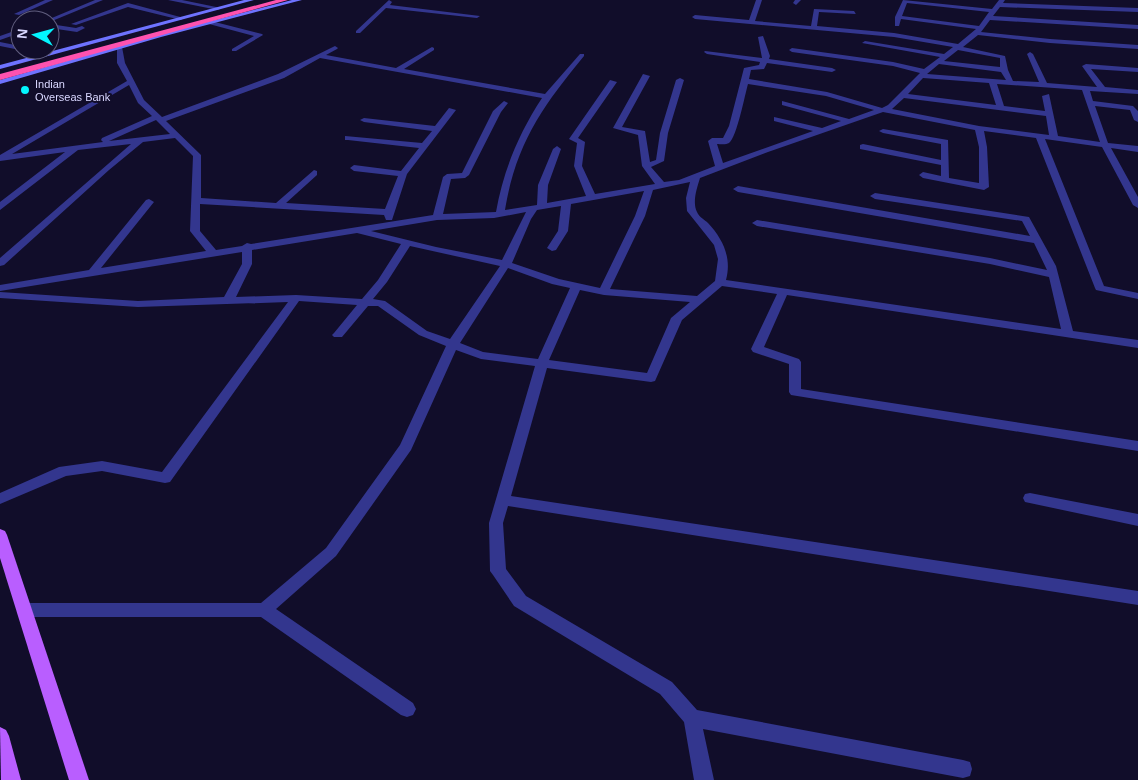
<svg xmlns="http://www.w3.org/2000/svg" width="1138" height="780" font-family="Helvetica,sans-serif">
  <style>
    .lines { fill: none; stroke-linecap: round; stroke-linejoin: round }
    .street { fill: #33368e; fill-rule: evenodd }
    .secondary { fill: #6e73ff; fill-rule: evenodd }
    .primary { fill: #b95eff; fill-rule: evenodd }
    .highway { fill: #ff52af; fill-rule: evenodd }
    .poi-dot { fill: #03f5ff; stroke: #110d2a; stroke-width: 2 }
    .labels { text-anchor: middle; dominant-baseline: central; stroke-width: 4; stroke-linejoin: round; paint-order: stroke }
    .far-poi-label { font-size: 11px; fill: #d9d7ff; stroke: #110d2a; text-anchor: start }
  </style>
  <rect width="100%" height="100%" fill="#110d2a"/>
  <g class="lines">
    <g class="street">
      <polygon points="45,0 53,0 19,15 14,14"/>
      <polygon points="95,0 103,0 52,21 47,20"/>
      <polygon points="168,0 182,0 221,8 218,10"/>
      <polygon points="389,0 392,2 390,5 480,16 477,18 386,8 360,33 356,33 356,31"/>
      <path d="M756,0H762L755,21L811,26L814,9L854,11L856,14L819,12L817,26L894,33L958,44L976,29L901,19L899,26H895V17L903,0L992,9L999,0H1005L1003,3L1138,8V12L1000,7L993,16L1138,25V29L990,20L981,32L1050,39L1138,45V49L1050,43L978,35L963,47L1005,56L1008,70L1013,81L1039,82L1027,54L1030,52L1033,54L1047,83L1097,87L1082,66L1086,64L1138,68V72L1091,69L1105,87L1138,90V94L1090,91L1093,101L1133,106L1138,111V122L1134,120L1130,110L1095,106L1108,143L1138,146V152L1111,148L1138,197V208L1133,205L1102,147L1045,139L1104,286L1138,293V299L1096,290L1095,288L1036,138L984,131L987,147L989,187L984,190L923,178L919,175L923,172L941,176V165L860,149V145L863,144L941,160V144L883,133L879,131L883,129L948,140L949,178L979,183V147L975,130L883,112L768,152L700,178C697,188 692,202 697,212C699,217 705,220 708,223C723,239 732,258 726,280L1061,329L1049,277L990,264L757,226L752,223L757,220L990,258L1047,270L1034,243L738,192L733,189L738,186L1030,236L1022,221L875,199L870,196L875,193L1029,217L1056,266L1073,331L1138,340V348L787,295L764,347L799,359L801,362V389L1138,441V451L791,395L789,392V364L753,352L751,349L777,294L722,286L682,320L655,381L651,382L547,368L511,496L1138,591V605L508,506L503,523L506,569L526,596L672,682L697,710L963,760L970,762L972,769L970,776L963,778L703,729L714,780H694L684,722L660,694L514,606L493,575L490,571L489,523L535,366L481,359L456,350L411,450L336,556L276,609L413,703L416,709L413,715L407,717L401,715L261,617H26L20,615L18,610L20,605L26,603H261L326,548L400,445L446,346L419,335L378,306H368L342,337H334L332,335L334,333L357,305L299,301L170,482L165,483L102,471L66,476L0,504V493L59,467L102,461L162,472L288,302L138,307L0,298V292L138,301L224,297L242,264V252L0,291V285L89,270L146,200L149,199L154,202L101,268L206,251L190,231L193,156L175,138L143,142L109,170L4,265L0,266V258L131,144L78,150L0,210V202L65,152L0,161V155L127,81L117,63V46L122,47L125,63L144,100L162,117L278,74L335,46L338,48L337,49L326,55L396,68L432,47L434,48V50L404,69L545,94L580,54H584V56C543,106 516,143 505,210L537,205L538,185L553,149L557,146L561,149L548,185L547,203L586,196L574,166L577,143L569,139L610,80L617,82L578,138L585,142L582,166L595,194L655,184L642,166L638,135L613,128L643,74L650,76L622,127L645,131L650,162L656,160L660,133L676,80L680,78L684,80L668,133L664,161L651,167L664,182L679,180L715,166L708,141L712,138H723L729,126L744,68L759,65L760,62L707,54L704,52L705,51L762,58L758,37L763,36L770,56L769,59L832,68L836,70L832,72L767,63L764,69L751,70L749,79L827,92L882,108L888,105L920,73L893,66L792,52L789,50L792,48L893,62L924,69L940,57L862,43L865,41L944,54L953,47L894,37L695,19L692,17L695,15L749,20ZM907,3L989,12L979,26L902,16ZM958,50L1000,58V67L944,61ZM320,58L542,98C519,133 503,171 496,212L443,214L451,179L465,178L469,175L501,112L508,103L504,101L493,111L462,173L447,174L443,177L433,215L251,244L247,243L242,246L216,250L200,231V204L384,215L386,220H392L407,174L456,110L449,108L435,126L364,118L360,120L364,122L432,131L422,143L345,136V140H348L419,148L401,171L354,165L350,168L354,171L398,176L385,209L286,203L317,175V171L314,170L276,203L201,198V155L166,121L284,78ZM939,64L1001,72L1006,80L927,74ZM923,78L989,83L996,105L908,94ZM748,84L826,96L874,110L849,119L782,101V105L841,121L822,128L774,117V121L813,131L723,163L717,144C720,144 726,145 729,143C737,137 745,94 748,84ZM997,84L1082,90L1100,142L1058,136L1049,94L1042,96L1045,111L1004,106ZM129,85L138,103L152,116L102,138L101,140L103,142L12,154ZM904,98L1046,116L1049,135L979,126L892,109ZM156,120L170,134L109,141ZM690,182L686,198L687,211L714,245L718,259L715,281L697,296L610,289L645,216L653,190ZM644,191L635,216L600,288L559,279L512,263L531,219L537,210L561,206L558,231L547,248L552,251L556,250L568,231L571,204ZM526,212L502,260L436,247L371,231L437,220L494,218ZM357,233L401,244L378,280L362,299L296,295L236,297L252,264V250ZM410,246L500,266L450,339L427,331L385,301L373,299L387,282ZM508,268L552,284L570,288L538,359L483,352L460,343ZM580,290L604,295L690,302L671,318L647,373L549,360Z"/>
      <polygon points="795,0 801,0 796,5 793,3"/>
      <polygon points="128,3 184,18 181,20 128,7 76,25 71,24"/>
      <polygon points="211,21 262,34 263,35 236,51 232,51 232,49 254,36 209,24 208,23"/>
      <polygon points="50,24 76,28 82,26 85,28 77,32 50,28"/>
      <polygon points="20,29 20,33 0,40 0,36"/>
      <polygon points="0,42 20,46 20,50 0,46"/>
      <polygon points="22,50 31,50 43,56 38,57"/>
      <polygon points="1030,493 1138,514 1138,526 1025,502 1023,498 1025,494"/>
    </g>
    <g class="secondary">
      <polygon points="244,0 254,0 0,69 0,65"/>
      <polygon points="292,0 302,0 161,37 0,84 0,80 157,35"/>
    </g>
    <g class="primary">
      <polygon points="0,529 5,531 7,535 89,780 69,780 0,558"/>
      <polygon points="0,727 6,730 9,736 21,780 1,780"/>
    </g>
    <polygon class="highway" points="276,0 288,0 0,80 0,74"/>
  </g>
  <circle class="poi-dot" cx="25" cy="90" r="5"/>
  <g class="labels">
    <g class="far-poi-label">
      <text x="35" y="84">Indian<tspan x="35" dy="13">Overseas Bank</tspan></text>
    </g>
  </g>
  <g transform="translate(35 35) rotate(276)"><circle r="24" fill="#110d2a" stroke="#615e7f"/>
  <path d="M0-4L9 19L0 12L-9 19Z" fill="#03f5ff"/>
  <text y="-8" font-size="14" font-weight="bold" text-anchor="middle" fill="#d9d7ff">N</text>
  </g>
</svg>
